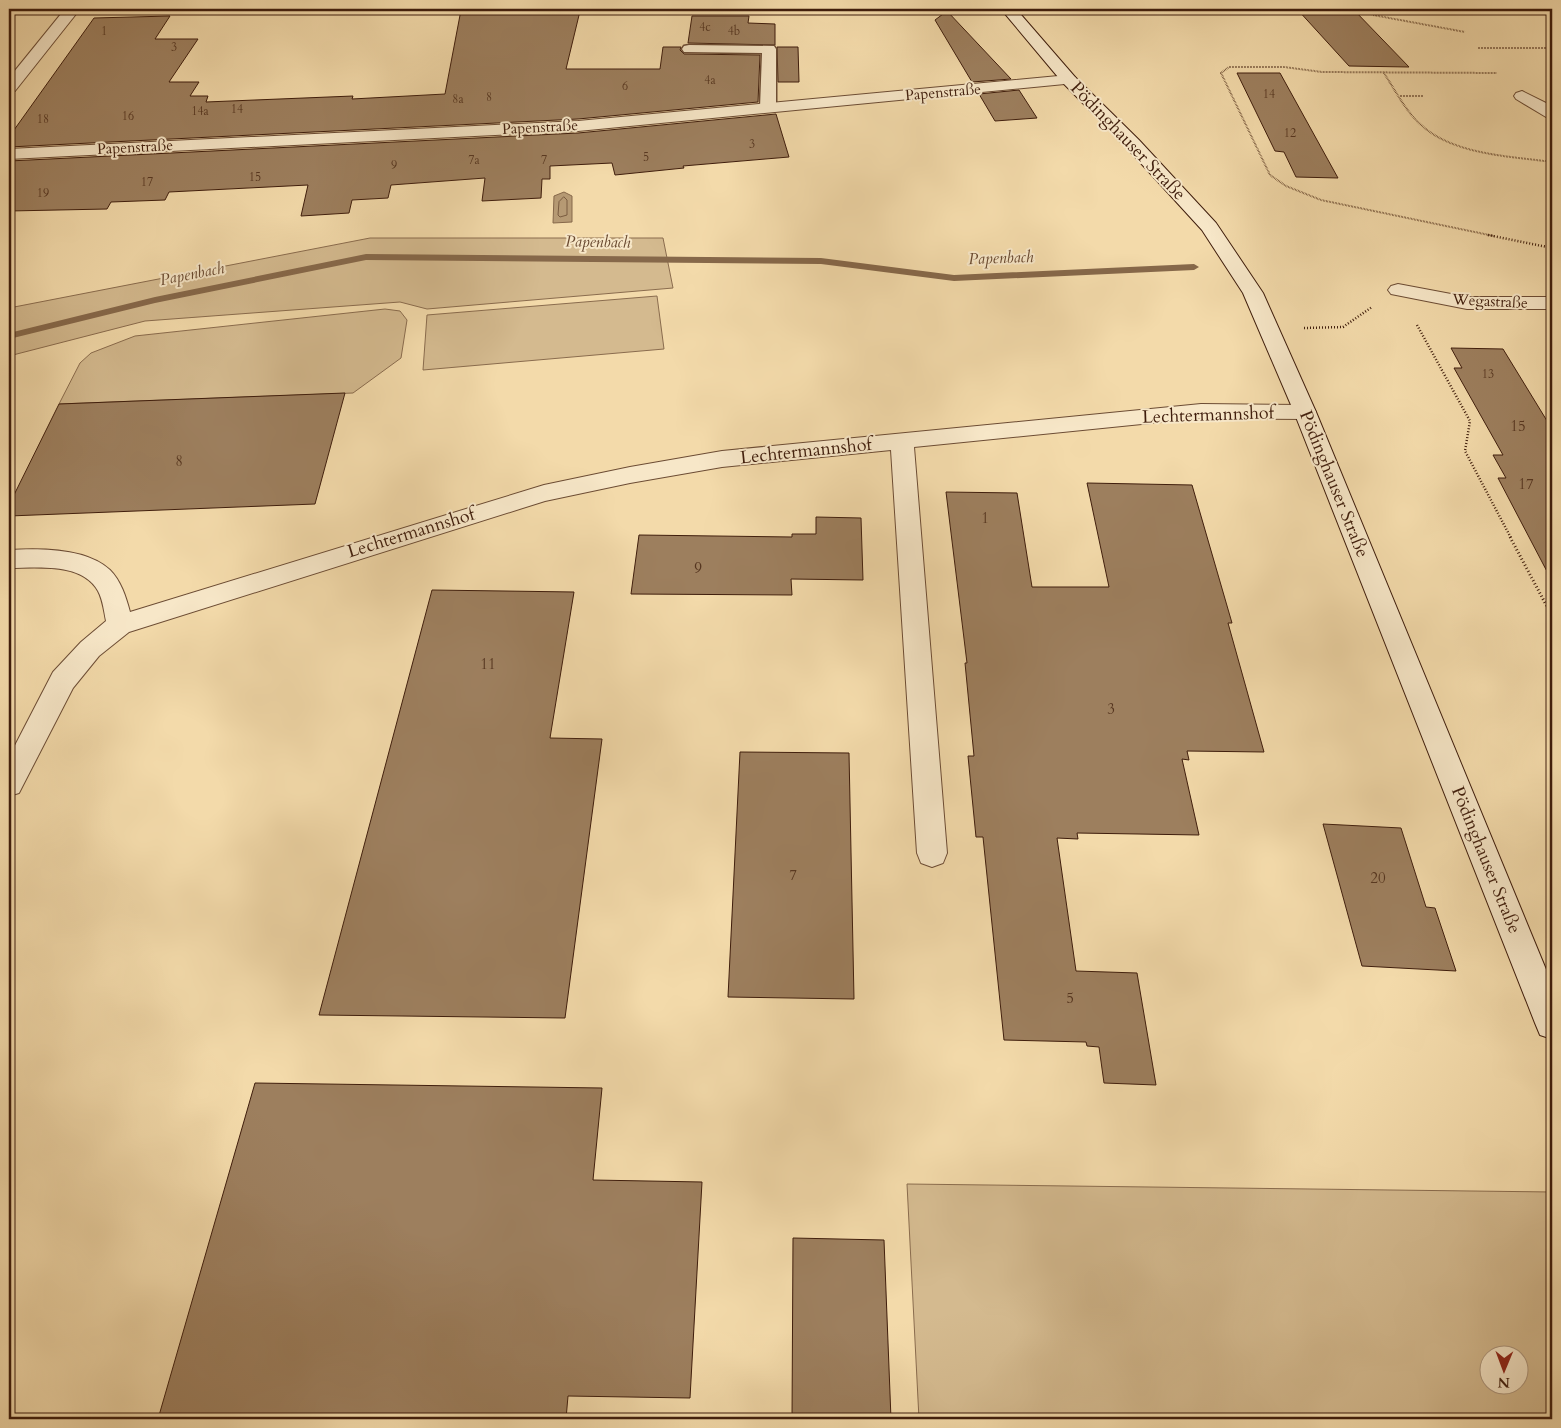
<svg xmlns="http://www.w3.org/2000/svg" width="1561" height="1428" font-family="Cardo,serif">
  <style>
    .green { fill: #d4ba8f; stroke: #8a6c4e; fill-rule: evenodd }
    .water { fill: #b69a74; stroke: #86684a }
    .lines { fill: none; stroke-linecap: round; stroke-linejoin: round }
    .shore { stroke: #7a5c40; stroke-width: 1 }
    .stream { fill: #86684a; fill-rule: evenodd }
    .building { fill: #9d7f5e; stroke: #3f1d0c }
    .service-casing { stroke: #6c4c34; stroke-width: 3 }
    .minor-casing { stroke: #6c4c34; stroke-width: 2 }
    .secondary-casing { stroke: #3f1d0c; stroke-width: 2 }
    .path-far2 { stroke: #3f1d0c; stroke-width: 2; stroke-dasharray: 0.5 1; stroke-linecap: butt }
    .path-far1 { stroke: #3f1d0c; stroke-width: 2.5; stroke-dasharray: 1 2; stroke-linecap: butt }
    .path { stroke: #3f1d0c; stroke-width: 3; stroke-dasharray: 1 2.5; stroke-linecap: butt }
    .service { fill: #f7e7c8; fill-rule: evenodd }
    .minor { fill: #f7e7c8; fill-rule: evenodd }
    .secondary { fill: #f7e7c8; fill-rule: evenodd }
    .labels { text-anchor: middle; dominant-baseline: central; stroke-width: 4; stroke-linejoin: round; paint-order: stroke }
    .far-number-label { font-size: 12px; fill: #563620 }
    .far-street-label { font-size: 15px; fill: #3f1d0c; stroke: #f7e7c8 }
    .number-label { font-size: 15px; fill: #563620 }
    .far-water-label { font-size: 16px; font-style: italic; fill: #694930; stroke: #f7e7c8 }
    .street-label { font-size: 18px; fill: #3f1d0c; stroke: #f7e7c8 }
  </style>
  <rect width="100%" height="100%" fill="#f3daaa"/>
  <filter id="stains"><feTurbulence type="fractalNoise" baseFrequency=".004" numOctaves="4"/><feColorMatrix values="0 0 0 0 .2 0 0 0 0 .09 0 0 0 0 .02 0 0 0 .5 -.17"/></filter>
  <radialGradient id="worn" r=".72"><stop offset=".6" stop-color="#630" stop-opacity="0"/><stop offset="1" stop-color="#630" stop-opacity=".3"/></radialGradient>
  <g class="green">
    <polygon points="370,238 663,238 673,288 427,309 400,302 145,321 9,356 9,308"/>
    <polygon points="657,296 664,349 423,370 427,315"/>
    <polygon points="385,309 400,311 407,320 401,358 353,393 59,404 80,363 91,353 135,336"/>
    <path d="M907,1184L1552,1192V1419H919ZM1488,1356H1518V1386H1488Z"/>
  </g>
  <polygon class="water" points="564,192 572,196 572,222 553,223 554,196"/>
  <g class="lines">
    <polygon class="shore" points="564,197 567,200 567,215 560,217 558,215 559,202"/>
    <polygon class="stream" points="366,254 821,258 954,275 1194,264 1199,267 1194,270 954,281 821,264 366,260 155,303 9,339 9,333 155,297"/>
  </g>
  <g class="building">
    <polygon points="566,9 580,11 566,69 660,69 663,47 681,47 680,50 684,54 760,55 758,102 578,119 9,147 9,137 94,18 170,16 155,39 198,39 169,82 199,82 190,96 208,96 206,102 353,96 352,99 445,94 461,10"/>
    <polygon points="1297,9 1353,9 1409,67 1349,66"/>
    <polygon points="947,11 1011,79 972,82 935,20"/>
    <polygon points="692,16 749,16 748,23 775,24 775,45 688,43"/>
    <polygon points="777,47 798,47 799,82 778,82"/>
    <polygon points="1237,73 1280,73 1338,178 1296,177 1284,152 1275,151"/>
    <polygon points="1019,90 1037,118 995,121 979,94"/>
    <polygon points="776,114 789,157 683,166 684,168 615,175 612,163 550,166 550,179 542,179 541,198 482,201 485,178 391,185 388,198 352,200 349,213 301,216 308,185 169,192 165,200 111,202 107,209 9,211 9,161 578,133"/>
    <polygon points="1451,348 1503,349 1552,429 1552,581 1498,478 1506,478 1493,455 1503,455 1454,368 1462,368"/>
    <polygon points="345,393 315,504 9,516 9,505 59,404"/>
    <polygon points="1087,483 1192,485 1232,623 1228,623 1264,752 1187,751 1189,760 1182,759 1199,835 1077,833 1078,839 1057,838 1076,971 1137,973 1156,1085 1104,1083 1099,1047 1087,1046 1086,1042 1004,1040 983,837 976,837 968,756 974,756 965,663 967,663 946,492 1017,493 1032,587 1109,587"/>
    <polygon points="816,517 861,518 863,580 791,579 792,595 631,594 639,535 792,537 792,534 816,534"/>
    <polygon points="432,590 574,592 550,738 602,739 565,1018 319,1015"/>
    <polygon points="740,752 849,753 854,999 728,997"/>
    <polygon points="1323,824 1401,828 1426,907 1435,908 1456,971 1362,966"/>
    <polygon points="255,1083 602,1088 593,1180 702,1182 690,1398 568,1396 566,1419 158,1419"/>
    <polygon points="793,1238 884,1240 891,1419 792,1419"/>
  </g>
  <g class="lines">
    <g class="service-casing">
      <polygon id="service" points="689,45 774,46 776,49 776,108 773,111 763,111 760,108 762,53 684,52 682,49 684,46"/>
    </g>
    <g class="minor-casing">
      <g id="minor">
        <polygon points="65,9 80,9 15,91 9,93 9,78"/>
        <polygon points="1069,75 1075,77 1077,80 1075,83 578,131 9,159 9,149 578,121"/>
        <polygon points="1522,91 1552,106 1552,118 1546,117 1516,99 1514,96 1516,93"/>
        <polygon points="1398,284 1467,297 1552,297 1552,309 1467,309 1391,294 1388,290 1391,286"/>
        <path d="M1201,404L1305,405L1313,407L1316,412L1313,417L1305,419L1201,418L914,447L947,853L943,863L932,867L921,863L917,853L891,450L722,467L630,483L545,501L129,632L99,656L73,688L19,793L9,796V757L53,672L81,642L106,621C104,612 103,600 98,591C82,562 37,568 9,568V550C39,548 87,548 110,570C121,581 126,597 130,612L544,485L630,467L722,451Z"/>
      </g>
    </g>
    <g class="secondary-casing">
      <polygon id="secondary" points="1001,9 1016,9 1075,77 1139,140 1216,223 1263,293 1316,412 1552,984 1552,1039 1540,1035 1535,1023 1294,412 1243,293 1202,230 1127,148 1063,83"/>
    </g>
    <g class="path-far2">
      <polyline points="1367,9 1373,15 1465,32"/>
      <polyline points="1478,48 1552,48"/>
      <path d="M1384,73C1395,90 1405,110 1420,124C1453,155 1509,156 1552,162"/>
      <polyline points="1400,96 1423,96"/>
      <polyline points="1494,236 1321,200 1286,186 1270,175 1221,73 1229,67 1284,67 1322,72 1497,73"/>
    </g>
    <g class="path-far1">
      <polyline points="1488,235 1552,248"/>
      <polyline points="1417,325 1470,421 1465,451 1511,538"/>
      <polyline points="1304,328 1343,327 1372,307"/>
    </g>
    <polyline class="path" points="1510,537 1552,616"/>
    <use href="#service" class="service"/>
    <use href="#minor" class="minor"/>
    <use href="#secondary" class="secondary"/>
  </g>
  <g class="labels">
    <g class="far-number-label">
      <text x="705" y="27">4c</text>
      <text x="104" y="31">1</text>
      <text x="734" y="31">4b</text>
      <text x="174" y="47">3</text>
      <text x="710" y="80">4a</text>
      <text x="625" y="86">6</text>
      <text x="1269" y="94">14</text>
      <text x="489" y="97">8</text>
      <text x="458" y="99">8a</text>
      <text x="237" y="109">14</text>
      <text x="200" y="111">14a</text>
      <text x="128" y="116">16</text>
      <text x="43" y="119">18</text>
      <text x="1290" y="133">12</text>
      <text x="752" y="144">3</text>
      <text x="646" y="157">5</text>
      <text x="474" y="160">7a</text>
      <text x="544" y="160">7</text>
      <text x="394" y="165">9</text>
      <text x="255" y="177">15</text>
      <text x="147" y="182">17</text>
      <text x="43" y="193">19</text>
      <text x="1488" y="374">13</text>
    </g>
    <g class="far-street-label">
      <text transform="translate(943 92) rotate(-5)">Papenstraße</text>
      <text transform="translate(540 127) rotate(-3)">Papenstraße</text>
      <text transform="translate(135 147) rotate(-3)">Papenstraße</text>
      <text transform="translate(1490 301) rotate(3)">Wegastraße</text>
    </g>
    <g class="number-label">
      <text x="1518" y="426">15</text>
      <text x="179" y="461">8</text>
      <text x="1526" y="484">17</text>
      <text x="985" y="518">1</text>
      <text x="698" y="568">9</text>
      <text x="488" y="664">11</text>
      <text x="1111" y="709">3</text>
      <text x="793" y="875">7</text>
      <text x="1378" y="878">20</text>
      <text x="1070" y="998">5</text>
    </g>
    <g class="far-water-label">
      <text transform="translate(598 242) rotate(1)">Papenbach</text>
      <text transform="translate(1001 258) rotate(-2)">Papenbach</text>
      <text transform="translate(192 274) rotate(-11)">Papenbach</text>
    </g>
    <g class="street-label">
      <text transform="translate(1128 141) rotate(46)">Pödinghauser Straße</text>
      <text transform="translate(1208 415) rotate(-2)">Lechtermannshof</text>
      <text transform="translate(806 451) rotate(-6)">Lechtermannshof</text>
      <text transform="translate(1334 484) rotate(68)">Pödinghauser Straße</text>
      <text transform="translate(411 533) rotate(-17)">Lechtermannshof</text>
      <text transform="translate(1486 860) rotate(68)">Pödinghauser Straße</text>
    </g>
  </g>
  <rect width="1561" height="1428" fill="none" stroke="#f3daaa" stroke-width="30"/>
  <rect x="10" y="10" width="1541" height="1408" fill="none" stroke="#3f1d0c" stroke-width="2.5"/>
  <rect x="15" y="15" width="1531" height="1398" fill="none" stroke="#3f1d0c"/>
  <g transform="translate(1504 1370) rotate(181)"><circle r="24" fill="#f7e7c8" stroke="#ad967d"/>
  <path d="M0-4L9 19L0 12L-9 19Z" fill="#8f2418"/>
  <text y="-8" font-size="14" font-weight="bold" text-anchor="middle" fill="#3f1d0c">N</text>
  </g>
  <rect width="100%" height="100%" filter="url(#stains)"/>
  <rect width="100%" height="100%" fill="url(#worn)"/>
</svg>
